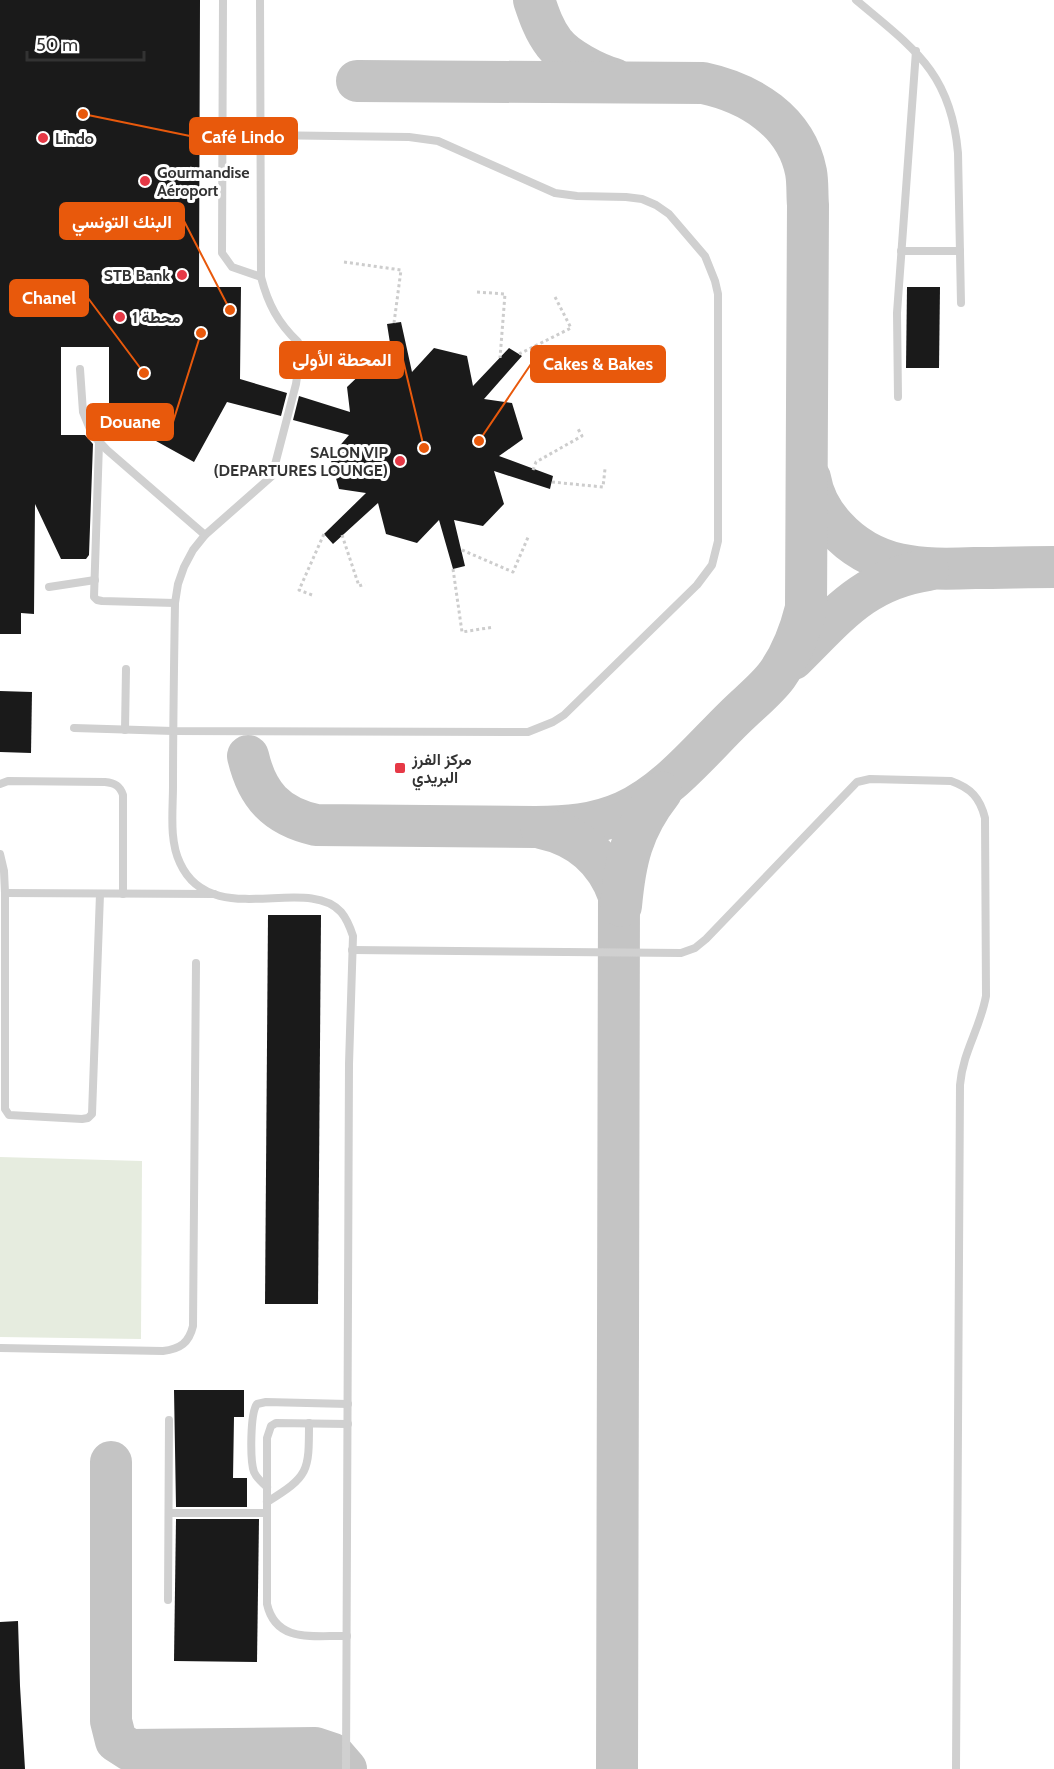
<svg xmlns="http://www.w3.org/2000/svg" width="1054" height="1769" font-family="Cabin,Vazirmatn,sans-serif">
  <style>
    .green { fill: #e6ecdf }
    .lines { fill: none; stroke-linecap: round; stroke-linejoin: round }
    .taxiway { stroke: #c4c4c4; stroke-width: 42 }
    .building { fill: #1a1a1a }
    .path { stroke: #cdcdcd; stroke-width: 3; stroke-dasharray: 3 3; stroke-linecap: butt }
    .lane { stroke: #d0d0d0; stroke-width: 8 }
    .poi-dot { fill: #e63946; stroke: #fff; stroke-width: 2 }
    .labels { text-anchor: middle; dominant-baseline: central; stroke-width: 6; stroke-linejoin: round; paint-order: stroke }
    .poi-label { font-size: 16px; font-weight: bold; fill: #333; stroke: #fff; text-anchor: start }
    .leader { fill: none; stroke: #e8590c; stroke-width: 2 }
    .callout-dot { fill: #e8590c; stroke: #fff; stroke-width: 2 }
    .callout { fill: #e8590c; stroke: #e8590c; stroke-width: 2 }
    .callout-label { font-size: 18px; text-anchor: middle; font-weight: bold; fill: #fff }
  </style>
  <rect width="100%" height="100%" fill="#fff"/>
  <polygon class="green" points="0,1157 142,1161 141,1339 0,1337"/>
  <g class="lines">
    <g class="taxiway">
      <path d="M534,0C539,15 544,30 554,43C565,58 596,74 614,79"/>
      <path d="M810,478C813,496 823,514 835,527C874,570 921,570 975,568C1002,568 1028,567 1054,567"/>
      <path d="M793,659C837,616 863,580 928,570"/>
      <path d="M248,756C257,795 276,816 316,825L535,827C566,827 595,825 624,812C668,792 701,750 735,717C749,703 766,690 777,675C792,654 800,632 806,608L808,205C807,194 808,183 806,172C796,121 750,93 703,83L357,81"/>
      <path d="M541,828C579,836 606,859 619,896L617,1769"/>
      <path d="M621,906C625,861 632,829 661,792"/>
      <polyline points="111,1462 111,1721 116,1741 130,1750 315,1748 333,1754 346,1769"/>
    </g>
  </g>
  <g class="building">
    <polygon points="0,0 200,0 199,287 241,287 240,379 287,393 281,416 227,402 194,462 109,415 109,347 61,347 61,435 85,435 93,444 89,555 86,559 61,559 35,504 34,614 21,613 21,634 0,634"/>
    <polygon points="907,287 940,287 939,368 906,368"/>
    <polygon points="401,322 412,372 434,348 467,356 473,386 509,348 522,356 484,399 512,403 523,439 499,456 553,476 550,489 494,471 504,504 483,526 454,520 465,566 453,569 439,520 417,543 386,534 378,503 333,544 324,534 366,493 339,489 330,457 349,435 293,420 299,396 350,412 347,387 368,367 395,375 387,324"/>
    <polygon points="0,691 32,692 31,753 0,752"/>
    <polygon points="268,915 321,915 318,1304 265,1304"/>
    <polygon points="174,1390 244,1390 244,1417 234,1417 233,1478 247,1478 247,1507 176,1507"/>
    <polygon points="176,1519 259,1519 257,1662 174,1661"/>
    <polygon points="18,1621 20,1686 25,1769 0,1769 0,1622"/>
  </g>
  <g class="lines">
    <g class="path">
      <polyline points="344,262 401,270 394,323"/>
      <polyline points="477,292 505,294 500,358"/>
      <polyline points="519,354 571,328 554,295"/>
      <polyline points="533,470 536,462 582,436 577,427"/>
      <polyline points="552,482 603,487 605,469"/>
      <polyline points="342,535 359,586 365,584"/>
      <polyline points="462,550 513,572 529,535"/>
      <polyline points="453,569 462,632 494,627"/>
      <polyline points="312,595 299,590 324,534"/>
    </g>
    <g class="lane">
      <polyline points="223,0 222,253 232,267 261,277"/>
      <path d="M260,0L261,277C268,304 278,323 298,342V370L296,384L272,476L205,535L193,550L184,567L178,584L175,603C174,664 173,725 173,786C173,811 169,840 180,863C211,931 307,874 341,912C347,919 350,927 353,936L349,1064L346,1769"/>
      <path d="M856,0C913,48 951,72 958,153L961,303"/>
      <polyline points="901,251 960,251"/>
      <polyline points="80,369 83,412 92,434 107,450 205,535"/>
      <polyline points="898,397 897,313 916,51"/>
      <polyline points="99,443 94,597 97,600 102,601 175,603"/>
      <polyline points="49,587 95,580"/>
      <polyline points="74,728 173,731 528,732 553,722 564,715 697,585 712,565 718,541 718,294 715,281 705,256 669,214 656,205 642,199 626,197 577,196 555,193 438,141 409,137 260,135"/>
      <polyline points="125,730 126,669"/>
      <path d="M0,784L8,781L105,782C115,783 120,786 123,795V894"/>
      <polyline points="0,854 4,871 5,893 5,1109 9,1115 82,1119 88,1118 92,1114 100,894"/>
      <polyline points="5,893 214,894"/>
      <path d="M352,950L681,953L695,948L706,939L857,782L870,779L951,781C971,788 980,798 985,818L986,996C980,1029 963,1051 960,1085L956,1769"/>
      <path d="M0,1348L163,1351C180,1349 189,1343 193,1326L196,963"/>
      <path d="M267,1487C262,1482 257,1479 254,1472C250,1461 250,1413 257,1404L266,1402L348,1404"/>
      <path d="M267,1502C309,1476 309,1472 309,1423"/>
      <polyline points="169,1513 267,1513"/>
      <polyline points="168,1600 169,1420"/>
      <path d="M347,1636C315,1635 276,1644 267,1604V1438L271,1426L276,1423L348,1424"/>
    </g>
  </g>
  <g class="poi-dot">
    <circle cx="43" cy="138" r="6"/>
    <circle cx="145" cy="181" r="6"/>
    <circle cx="182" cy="275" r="6"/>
    <circle cx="120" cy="317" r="6"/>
    <circle cx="400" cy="461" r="6"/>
    <rect x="394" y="762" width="12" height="12" rx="3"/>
  </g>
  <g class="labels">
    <g class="poi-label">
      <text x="55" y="138">Lindo</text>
      <text x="157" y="172">Gourmandise<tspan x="157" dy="18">Aéroport</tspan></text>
      <text x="170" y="275" text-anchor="end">STB Bank</text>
      <text x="132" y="317">محطة 1</text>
      <text x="388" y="452" text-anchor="end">SALON VIP<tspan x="388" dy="18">(DEPARTURES LOUNGE)</tspan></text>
      <text x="412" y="759">مركز الفرز<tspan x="412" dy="18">البريدي</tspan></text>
    </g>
  </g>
  <path class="leader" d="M83 114L190 136M230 310L184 221M144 373L88 298M424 448L403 360M479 441L531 364M201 333L173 422"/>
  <g class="callout-dot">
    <circle cx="83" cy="114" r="6"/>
    <circle cx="230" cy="310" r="6"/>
    <circle cx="144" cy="373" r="6"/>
    <circle cx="424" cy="448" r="6"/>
    <circle cx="479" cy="441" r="6"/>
    <circle cx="201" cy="333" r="6"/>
  </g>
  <g class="callout">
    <rect x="190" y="118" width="107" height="36" rx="6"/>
    <rect x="60" y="203" width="124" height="36" rx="6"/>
    <rect x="10" y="280" width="78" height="36" rx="6"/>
    <rect x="280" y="342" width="123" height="36" rx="6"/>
    <rect x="531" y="346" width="134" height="36" rx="6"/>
    <rect x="87" y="404" width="86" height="36" rx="6"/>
  </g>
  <g class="callout-label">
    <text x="243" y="143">Café Lindo</text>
    <text x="122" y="228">البنك التونسي</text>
    <text x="49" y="304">Chanel</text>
    <text x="342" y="366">المحطة الأولى</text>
    <text x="598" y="370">Cakes &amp; Bakes</text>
    <text x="130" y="428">Douane</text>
  </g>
  <path d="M27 51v9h117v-9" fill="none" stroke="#333333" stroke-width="3"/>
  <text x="36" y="51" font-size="18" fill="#333333" stroke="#ffffff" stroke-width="4.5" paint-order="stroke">50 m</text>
</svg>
